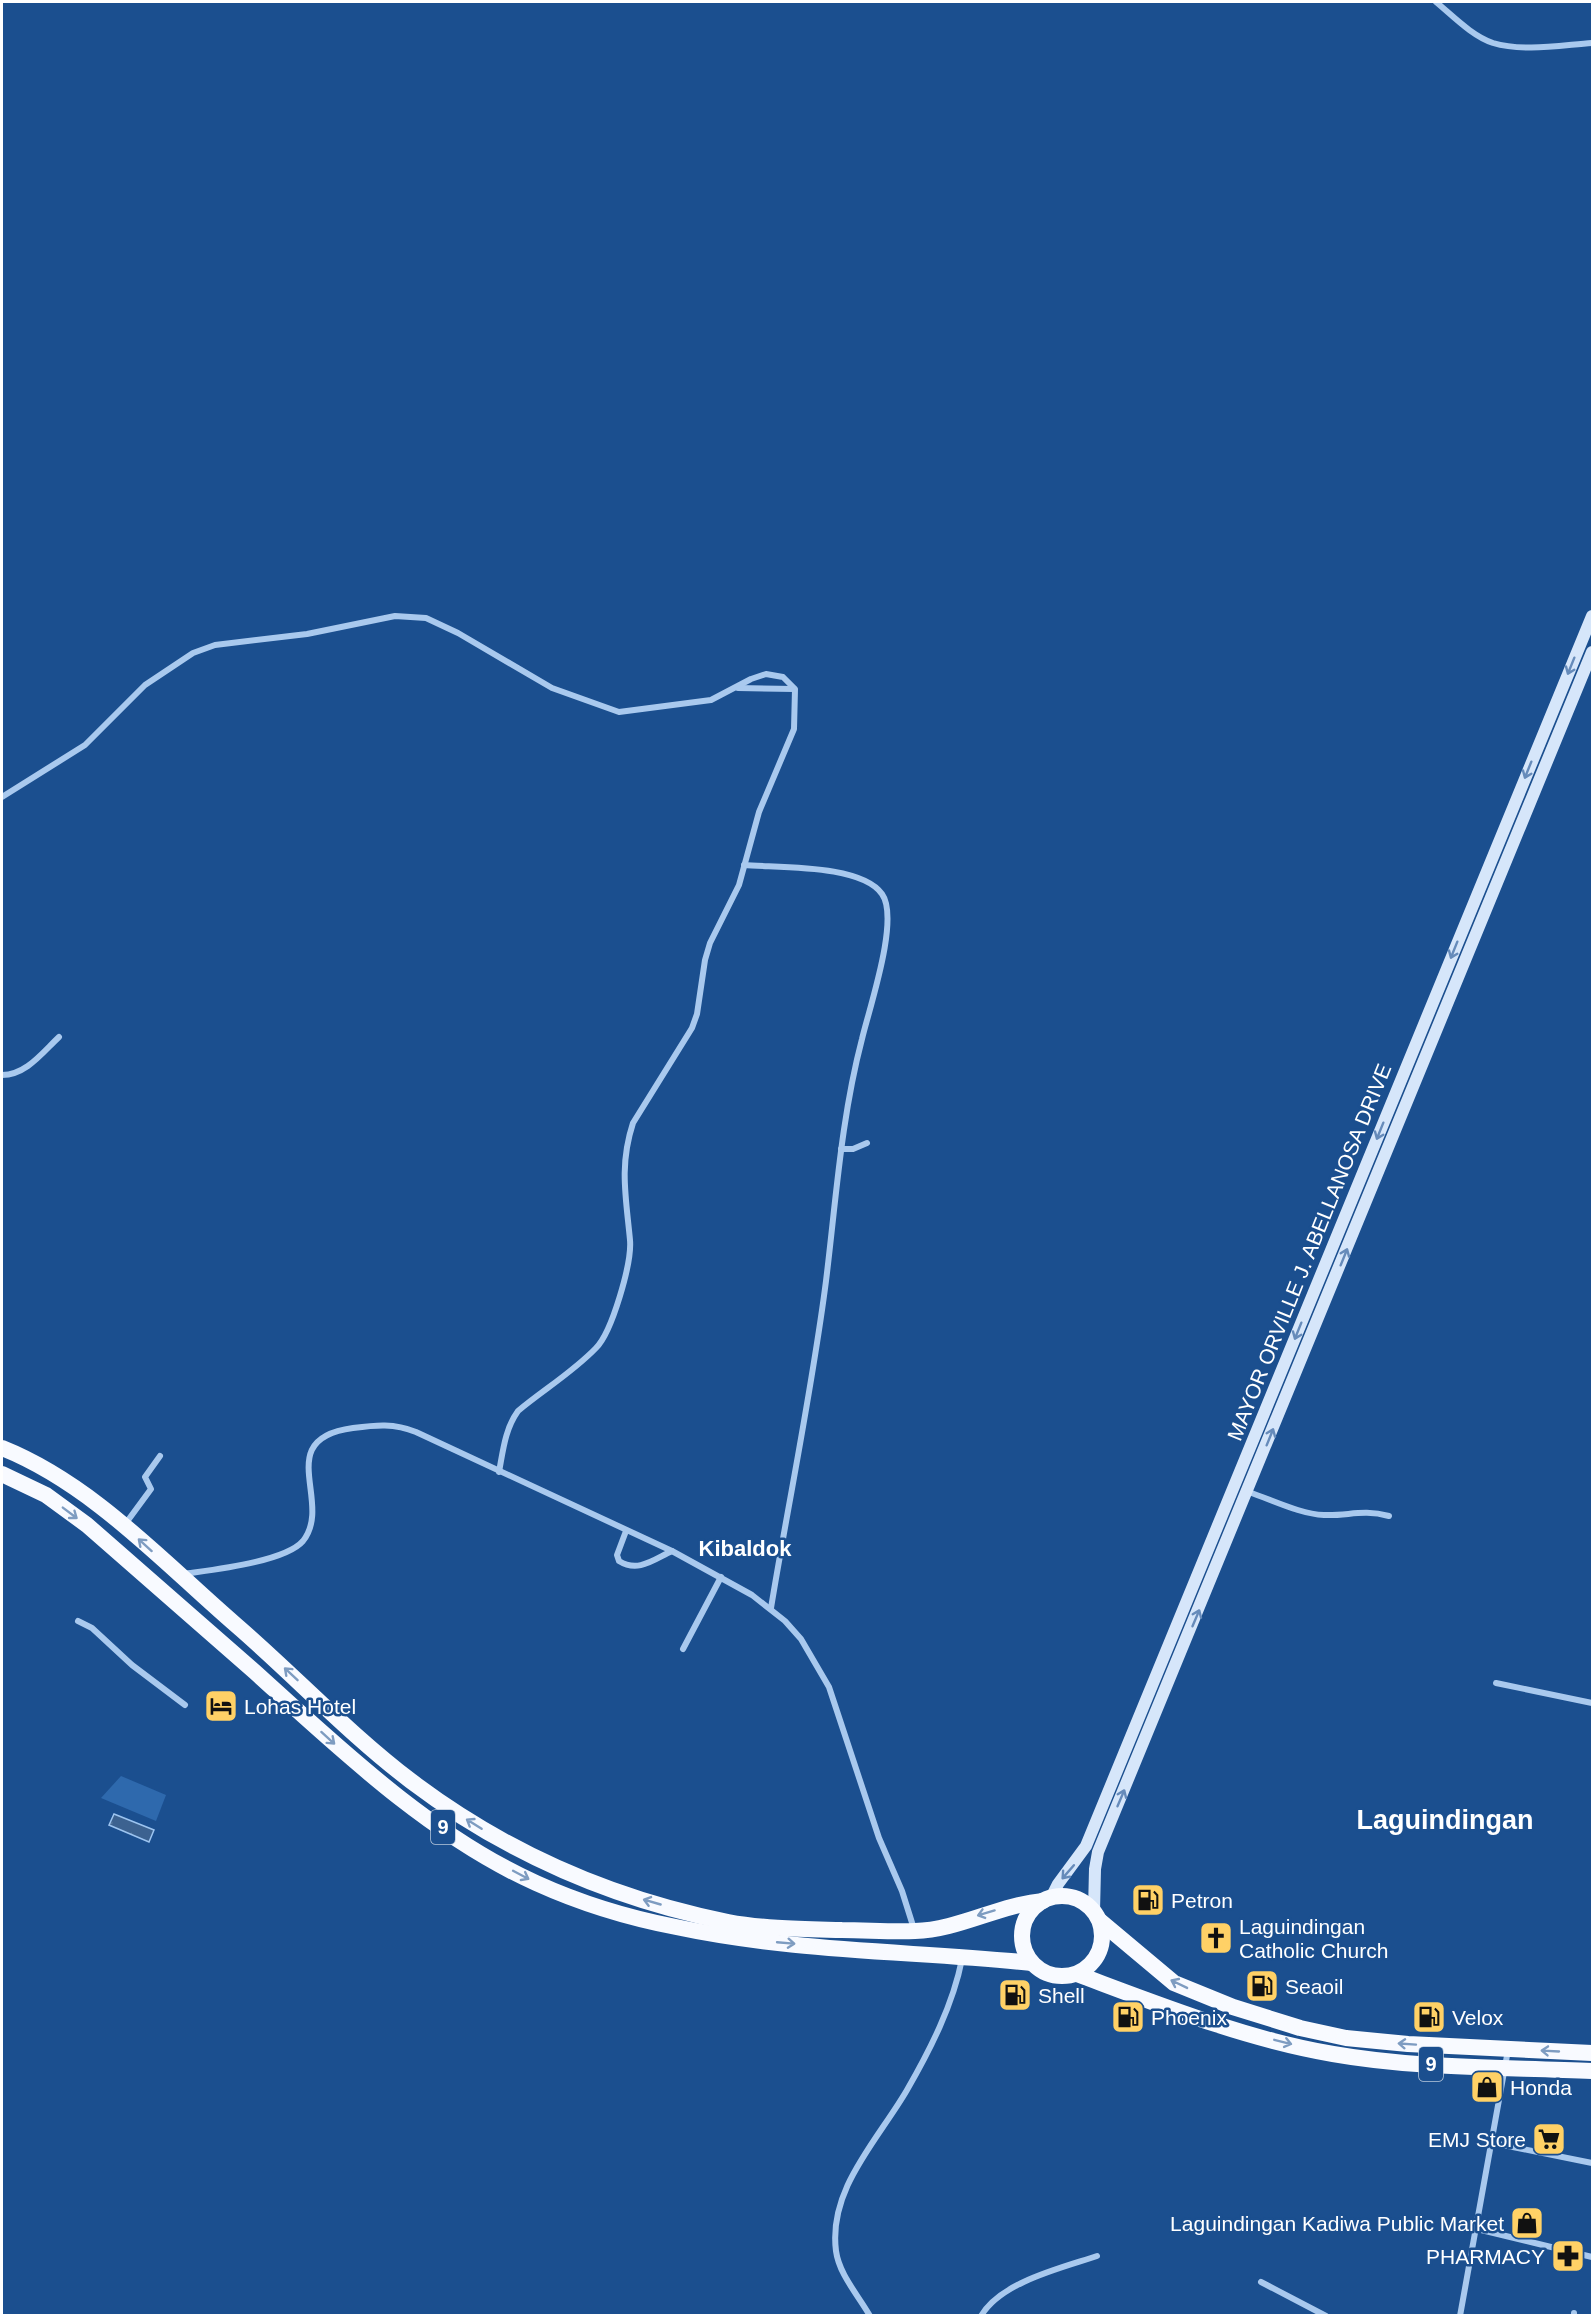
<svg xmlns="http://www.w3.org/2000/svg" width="1594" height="2317" font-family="Arial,sans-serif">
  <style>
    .garden { fill: #2e69ad }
    .water { fill: url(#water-ripples); stroke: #9cc4f0; stroke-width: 1.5 }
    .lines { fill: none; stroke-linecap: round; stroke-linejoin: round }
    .minor { stroke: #a9c9ee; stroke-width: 6 }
    .secondary { stroke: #d6e6fa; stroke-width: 12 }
    .trunk { stroke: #f8faff; stroke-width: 16 }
    .oneway { stroke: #668bba }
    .oneway2 { stroke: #7e9cc1 }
    .labels { text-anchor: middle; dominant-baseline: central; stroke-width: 5; stroke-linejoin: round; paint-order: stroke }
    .shield { fill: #1b4f8f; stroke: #bbcadd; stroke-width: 1.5 }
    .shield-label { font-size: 20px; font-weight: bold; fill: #fff }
    .street-label { font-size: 21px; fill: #fff; stroke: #1b4f8f }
    .poi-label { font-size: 21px; fill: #fff; stroke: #1b4f8f; text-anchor: start }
    .neighbourhood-label { font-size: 22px; font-weight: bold; fill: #fff; stroke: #1b4f8f }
    .district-label { font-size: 27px; font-weight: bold; fill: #fff; stroke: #1b4f8f }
  </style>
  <defs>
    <pattern id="water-ripples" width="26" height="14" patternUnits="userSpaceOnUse" patternTransform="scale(1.5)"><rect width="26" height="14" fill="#3c6290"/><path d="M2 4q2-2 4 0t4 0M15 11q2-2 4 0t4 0" fill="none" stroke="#597aa1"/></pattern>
  </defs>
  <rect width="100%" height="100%" fill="#1b4f8f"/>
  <polygon class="garden" points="121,1776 166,1795 156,1821 101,1798"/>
  <polygon class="water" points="114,1814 154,1830 149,1842 109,1825"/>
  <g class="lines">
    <g class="minor">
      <path d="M1436,2C1453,16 1472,36 1493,43C1523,52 1562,45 1592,43"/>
      <polyline points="738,688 794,689"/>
      <path d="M2,797L85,745L145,685L193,653L215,645L307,634L395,616L426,618L458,633L552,688L619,712L711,700L751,679L766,674L783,677L795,689L794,729L759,812L739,885L710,943L705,960L697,1014L692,1028L633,1123C619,1166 626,1197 630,1240C632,1263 612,1332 596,1348C573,1372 543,1390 518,1411C505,1429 503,1451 499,1472"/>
      <path d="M744,865C778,868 861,864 882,894C900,919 869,1009 862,1039C841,1119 836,1200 826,1281C812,1390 789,1499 771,1608"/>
      <path d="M2,1075C26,1075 42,1053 59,1037"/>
      <polyline points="841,1149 853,1149 867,1143"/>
      <path d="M1248,1492C1271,1499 1299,1514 1324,1515C1349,1516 1362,1509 1389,1516"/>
      <polyline points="126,1523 151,1489 145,1477 160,1456"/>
      <path d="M626,1531L617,1555L619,1561C638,1573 653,1560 672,1551"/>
      <path d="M184,1574C211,1570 285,1562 303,1541C334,1502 271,1439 353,1428C376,1425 394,1423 416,1432L672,1551L752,1595L785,1621L801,1639L829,1687L879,1838L902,1891L914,1929"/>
      <polyline points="78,1621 92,1628 132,1665 185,1705"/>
      <polyline points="683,1649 721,1577"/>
      <polyline points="1496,1683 1592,1703"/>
      <polyline points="1493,2143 1592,2163"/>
      <polyline points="1477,2229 1592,2257"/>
      <polyline points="1261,2282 1326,2316"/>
      <polyline points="1574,2313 1574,2316"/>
      <path d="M870,2316C858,2295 839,2274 836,2251C828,2189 878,2140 907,2090C930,2050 953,2005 962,1959"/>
      <path d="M981,2316C1001,2282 1061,2268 1097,2256"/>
      <polyline points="1460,2316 1508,2050"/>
    </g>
    <g class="secondary">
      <polyline points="1051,1898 1058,1884 1086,1846 1592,616"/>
      <polyline points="1094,1911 1095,1869 1098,1852 1592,652"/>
    </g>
    <g class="trunk">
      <path d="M2,1448C92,1484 163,1562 236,1625C295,1676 349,1734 411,1781C505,1852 613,1899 728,1922C765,1929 804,1929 842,1930C866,1930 891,1932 915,1931C958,1930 999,1905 1043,1901"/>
      <path d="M2,1474L46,1495L87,1525C143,1574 199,1623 255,1672C339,1748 431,1836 536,1883C580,1903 629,1918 676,1927C793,1952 914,1951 1032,1963"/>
      <circle cx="1062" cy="1936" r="40"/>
      <polyline points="1100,1921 1174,1983 1233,2007 1300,2028 1346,2038 1408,2044 1592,2053"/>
      <path d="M1077,1974C1160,2005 1245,2039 1333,2054C1418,2069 1507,2067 1592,2071"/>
    </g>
  </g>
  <defs><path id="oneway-shaft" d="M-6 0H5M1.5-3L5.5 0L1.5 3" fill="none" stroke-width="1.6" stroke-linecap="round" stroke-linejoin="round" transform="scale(1.5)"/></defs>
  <g class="oneway">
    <use href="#oneway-shaft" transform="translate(1571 666) rotate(112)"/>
    <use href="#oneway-shaft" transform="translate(1528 770) rotate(112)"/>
    <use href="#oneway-shaft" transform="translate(1454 950) rotate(112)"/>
    <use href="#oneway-shaft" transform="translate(1380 1131) rotate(112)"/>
    <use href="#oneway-shaft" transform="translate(1344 1257) rotate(-68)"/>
    <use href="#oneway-shaft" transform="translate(1298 1331) rotate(112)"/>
    <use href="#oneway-shaft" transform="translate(1270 1437) rotate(-68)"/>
    <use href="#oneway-shaft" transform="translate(1196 1618) rotate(-67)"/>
    <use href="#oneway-shaft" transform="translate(1121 1798) rotate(-67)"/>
    <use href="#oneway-shaft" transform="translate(1068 1872) rotate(131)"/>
  </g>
  <g class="oneway2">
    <use href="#oneway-shaft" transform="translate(70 1513) rotate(37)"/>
    <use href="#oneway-shaft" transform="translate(145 1545) rotate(-138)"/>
    <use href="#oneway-shaft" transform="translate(291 1674) rotate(-137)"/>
    <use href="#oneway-shaft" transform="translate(328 1738) rotate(42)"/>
    <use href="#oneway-shaft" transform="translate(474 1824) rotate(-148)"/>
    <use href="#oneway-shaft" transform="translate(521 1875) rotate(28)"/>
    <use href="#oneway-shaft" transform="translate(652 1902) rotate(-164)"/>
    <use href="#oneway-shaft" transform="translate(986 1913) rotate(163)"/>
    <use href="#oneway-shaft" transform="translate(786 1943) rotate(5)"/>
    <use href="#oneway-shaft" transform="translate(1179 1984) rotate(-154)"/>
    <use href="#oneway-shaft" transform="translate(1283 2042) rotate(14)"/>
    <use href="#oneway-shaft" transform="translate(1407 2044) rotate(-176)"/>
    <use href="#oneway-shaft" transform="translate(1550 2051) rotate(-177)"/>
  </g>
  <defs>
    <g id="hotel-square" transform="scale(1.725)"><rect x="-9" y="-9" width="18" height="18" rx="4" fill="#ffd166" stroke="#1b4f8f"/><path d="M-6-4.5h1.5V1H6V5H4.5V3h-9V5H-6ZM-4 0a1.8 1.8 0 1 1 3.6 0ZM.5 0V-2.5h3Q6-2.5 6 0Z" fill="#111"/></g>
    <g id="fuel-square" transform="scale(1.725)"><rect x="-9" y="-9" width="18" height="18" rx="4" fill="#ffd166" stroke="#1b4f8f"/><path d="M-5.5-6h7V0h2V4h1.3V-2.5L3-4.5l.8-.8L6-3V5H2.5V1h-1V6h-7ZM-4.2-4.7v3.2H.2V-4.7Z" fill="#111"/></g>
    <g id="church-square" transform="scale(1.725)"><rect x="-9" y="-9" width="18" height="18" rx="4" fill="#ffd166" stroke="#1b4f8f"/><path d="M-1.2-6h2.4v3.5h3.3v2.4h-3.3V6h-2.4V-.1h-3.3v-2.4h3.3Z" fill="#111"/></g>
    <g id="shop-square" transform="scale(1.725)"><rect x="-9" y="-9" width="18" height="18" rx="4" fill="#ffd166" stroke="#1b4f8f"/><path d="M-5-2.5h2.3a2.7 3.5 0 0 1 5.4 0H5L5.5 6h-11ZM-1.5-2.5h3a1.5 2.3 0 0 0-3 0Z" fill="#111"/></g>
    <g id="supermarket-square" transform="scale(1.725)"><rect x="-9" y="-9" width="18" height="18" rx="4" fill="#ffd166" stroke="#1b4f8f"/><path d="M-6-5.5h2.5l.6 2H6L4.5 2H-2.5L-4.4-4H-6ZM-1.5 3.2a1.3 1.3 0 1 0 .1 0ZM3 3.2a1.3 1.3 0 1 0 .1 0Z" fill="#111"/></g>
    <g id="pharmacy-square" transform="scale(1.725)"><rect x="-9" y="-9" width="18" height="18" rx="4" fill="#ffd166" stroke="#1b4f8f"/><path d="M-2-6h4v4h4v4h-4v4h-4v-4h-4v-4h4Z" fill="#111"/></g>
  </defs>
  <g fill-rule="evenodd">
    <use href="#hotel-square" x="221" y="1706"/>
    <use href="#fuel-square" x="1148" y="1900"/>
    <use href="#church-square" x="1216" y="1938"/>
    <use href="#fuel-square" x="1262" y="1986"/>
    <use href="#fuel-square" x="1015" y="1995"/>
    <use href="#fuel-square" x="1128" y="2017"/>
    <use href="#fuel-square" x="1429" y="2017"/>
    <use href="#shop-square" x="1487" y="2087"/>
    <use href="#supermarket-square" x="1549" y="2139"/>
    <use href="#shop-square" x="1527" y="2223"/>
    <use href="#pharmacy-square" x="1568" y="2256"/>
  </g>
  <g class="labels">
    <g class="shield">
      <rect x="431" y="1810" width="24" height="34" rx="4.5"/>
      <rect x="1419" y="2047" width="24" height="34" rx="4.5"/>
    </g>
    <g class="shield-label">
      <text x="443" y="1827">9</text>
      <text x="1431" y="2064">9</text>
    </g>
    <g class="street-label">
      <text transform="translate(1309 1252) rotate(-68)">MAYOR ORVILLE J. ABELLANOSA DRIVE</text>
    </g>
    <g class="poi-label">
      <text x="244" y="1706">Lohas Hotel</text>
      <text x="1171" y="1900">Petron</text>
      <text x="1239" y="1926">Laguindingan<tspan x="1239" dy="24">Catholic Church</tspan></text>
      <text x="1285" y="1986">Seaoil</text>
      <text x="1038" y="1995">Shell</text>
      <text x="1151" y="2017">Phoenix</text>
      <text x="1452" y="2017">Velox</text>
      <text x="1510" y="2087">Honda</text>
      <text x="1526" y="2139" text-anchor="end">EMJ Store</text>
      <text x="1504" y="2223" text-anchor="end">Laguindingan Kadiwa Public Market</text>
      <text x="1545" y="2256" text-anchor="end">PHARMACY</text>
    </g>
    <g class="neighbourhood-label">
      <text x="745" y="1548">Kibaldok</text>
    </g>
    <g class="district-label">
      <text x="1445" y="1820">Laguindingan</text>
    </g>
  </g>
  <rect width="1594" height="2317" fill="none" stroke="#ffffff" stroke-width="6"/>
</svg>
